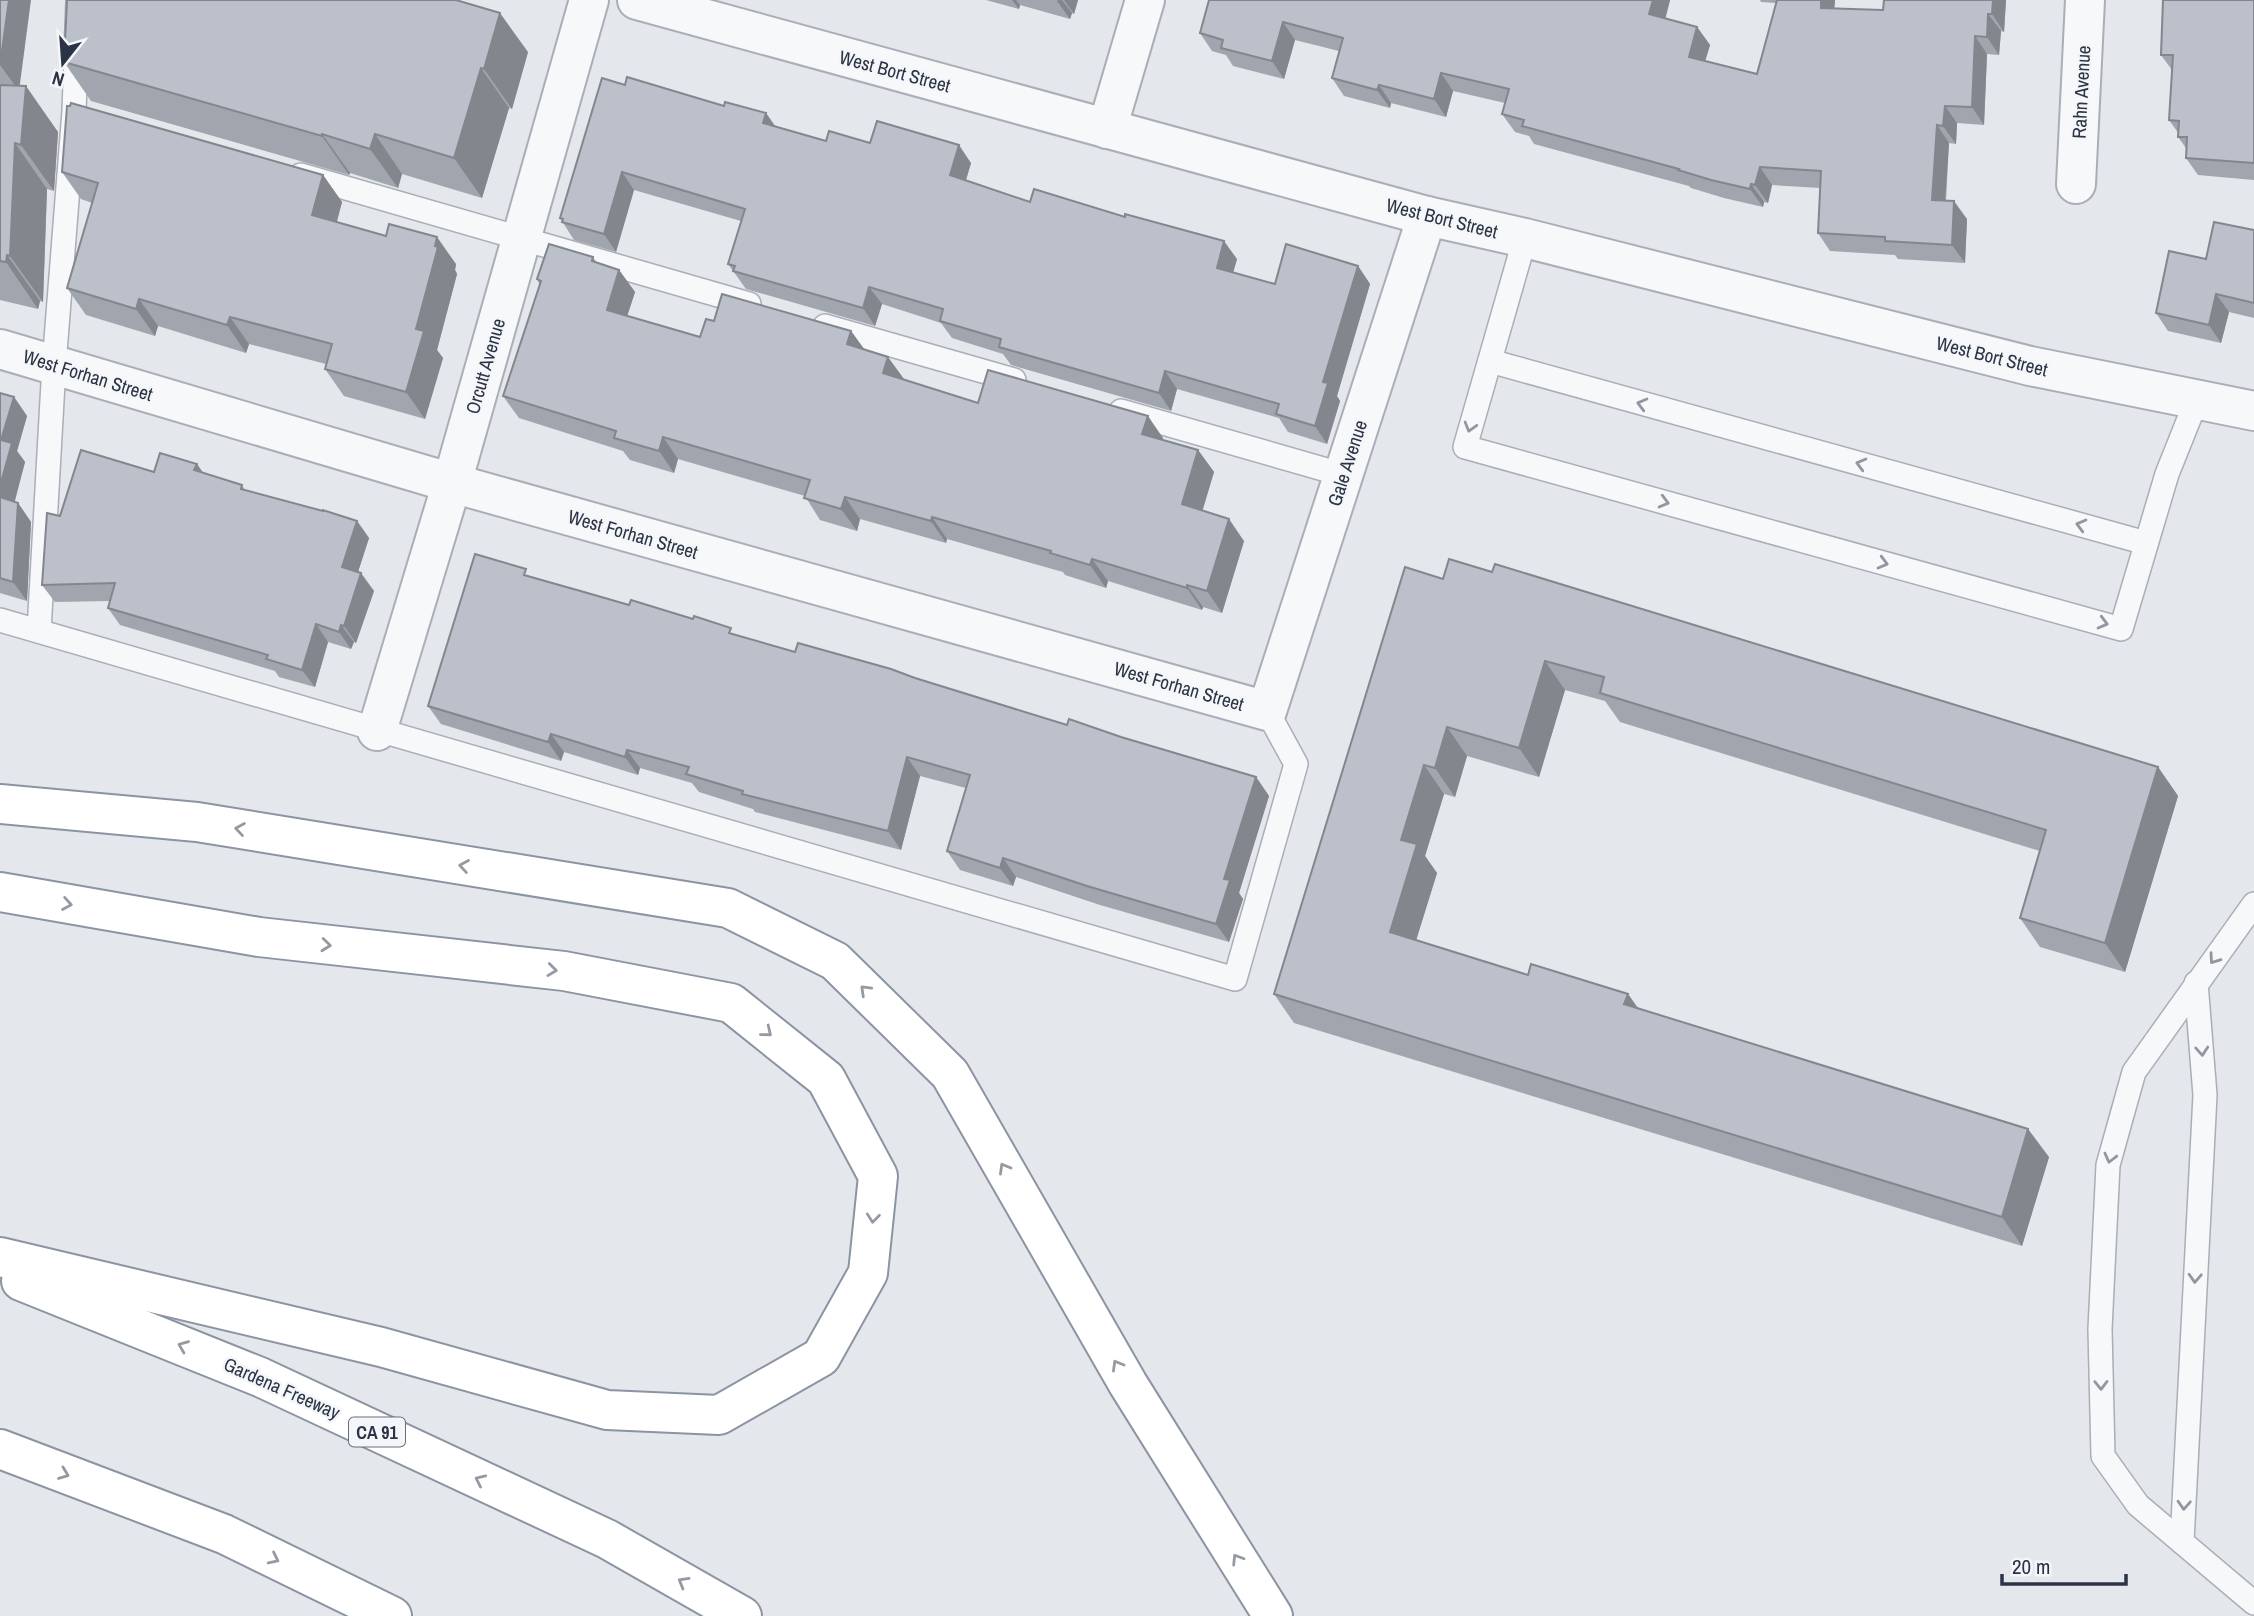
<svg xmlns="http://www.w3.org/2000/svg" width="2254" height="1616" font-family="'Archivo Narrow',sans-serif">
<rect width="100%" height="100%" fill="#e4e7ec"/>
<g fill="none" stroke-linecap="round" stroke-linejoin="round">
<defs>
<g id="lane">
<polyline points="301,175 749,304"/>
<polyline points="1525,238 1465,447 2121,629 2167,474 2197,399"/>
<polyline points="825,326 1014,380"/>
<polyline points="1490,361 2146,543"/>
<polyline points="1121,411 1344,475"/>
<polyline points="0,620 1235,979 1296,764 1267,711"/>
<polyline points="39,631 54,365 74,111 78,0"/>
<polyline points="2254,904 2134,1072 2108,1165 2100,1329 2103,1456 2138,1505 2254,1603"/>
<polyline points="2182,1542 2205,1095 2196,983"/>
</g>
<g id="street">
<polyline points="637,0 1427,216 1525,238 2030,366 2254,411"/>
<polyline points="1107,129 1145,0"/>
<polyline points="2076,184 2085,0"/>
<polyline points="0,349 452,483 1267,711 1427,216"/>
<polyline points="377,731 452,483 589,0"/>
</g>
<g id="highway">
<polyline points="0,804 197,822 728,908 835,961 950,1074 1128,1384 1273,1616"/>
<polyline points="0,892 259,937 564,971 731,1003 826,1079 878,1176 868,1273 821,1357 719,1415 607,1410 381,1347 0,1257"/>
<polyline points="21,1281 260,1377 607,1539 742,1616"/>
<polyline points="0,1449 224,1534 392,1616"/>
</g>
</defs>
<use href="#lane" stroke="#a9aeb7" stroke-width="26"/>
<use href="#street" stroke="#a9aeb7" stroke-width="42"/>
<use href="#highway" stroke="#8b94a3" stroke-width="42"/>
<use href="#lane" stroke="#f7f8fa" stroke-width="23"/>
<use href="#street" stroke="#f7f8fa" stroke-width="38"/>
<use href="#highway" stroke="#fff" stroke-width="38"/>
</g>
<g fill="#a1a5ae">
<polygon points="0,0 19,86 58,132 54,191 47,189 43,302 40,301 38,309 0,300"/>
<polygon points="986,0 1078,0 1074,14 1072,13 1070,19 1020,5 1019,9"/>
<polygon points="1209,0 1670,0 1665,19 1697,27 1710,45 1705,61 1757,74 1776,3 1761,2 1760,0 1835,0 1834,8 1883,10 2006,0 2004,32 2001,31 1999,55 1987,54 1984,125 1957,123 1956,144 1949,143 1946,201 1967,219 1965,263 1898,259 1895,255 1830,251 1818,233 1820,188 1772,185 1768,203 1764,202 1763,207 1724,198 1691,188 1689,186 1534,144 1529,136 1515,132 1502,114 1505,103 1453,91 1446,117 1391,103 1390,108 1344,96 1332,78 1339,51 1295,40 1284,79 1233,66 1226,55 1212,51 1200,33"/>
<polygon points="2254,0 2254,180 2198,175 2186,158 2186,148 2178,137 2179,134 2169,120 2172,70 2161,55"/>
<polygon points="528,52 512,109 509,108 482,198 402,174 398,188 350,173 349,175 91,101 64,62"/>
<polygon points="625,85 724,106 766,113 776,127 826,141 870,143 971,163 966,180 1030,202 1237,259 1233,273 1275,284 1358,266 1370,284 1337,396 1340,401 1327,444 1288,432 1279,418 1177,389 1171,411 1011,365 1003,354 952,338 941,323 882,304 875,326 746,289 728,264 741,221 634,190 616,252 574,240 560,218"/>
<polygon points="62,172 323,175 342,202 337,222 456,264 455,270 457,274 437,350 443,358 425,419 344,396 325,369 326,364 249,344 246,353 158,326 155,336 86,315 67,288 92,203 81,199"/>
<polygon points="2254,230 2254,318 2229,312 2221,343 2168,331 2156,313 2206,259"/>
<polygon points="593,257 597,263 619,270 635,292 627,316 700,337 714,321 851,331 864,349 904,379 978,403 1163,438 1163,440 1198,450 1214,472 1202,510 1244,541 1222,613 1203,607 1202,610 1108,581 1106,588 1065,575 1063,572 947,539 946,543 860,519 857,531 820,520 805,496 678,459 674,473 630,460 623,451 519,418 503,396 540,285 537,279"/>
<polygon points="0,393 14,397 27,416 17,451 25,462 14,502 18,503 31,522 27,601 0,593"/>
<polygon points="154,472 203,473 242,485 245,490 357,521 369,538 358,572 374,591 356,643 354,642 351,649 328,642 315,687 279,677 275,671 120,625 108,608 110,601 55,602 42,585"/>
<polygon points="531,577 795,652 915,678 1067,725 1121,737 1256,777 1269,796 1239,893 1243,899 1229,942 1100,905 1016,877 1013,886 960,870 947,851 966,788 920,776 901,850 755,812 753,809 699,792 692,783 640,768 638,775 564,752 561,761 441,724 428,706"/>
<polygon points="1443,579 2158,767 2178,796 2125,972 2040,947 2020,918 2040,851 1620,722 1605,701 1565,690 1539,777 1467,756 1455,797 1444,794 1425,856 1437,873 1416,940 1528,975 1628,994 1638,1008 2049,1157 2022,1246 1294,1023 1274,994"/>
</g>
<g fill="#83868d">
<polygon points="9,0 31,0 19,91 0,65"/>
<polygon points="1012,0 1016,0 1020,5 1019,9"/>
<polygon points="1058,0 1062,0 1072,13 1070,19 1057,1"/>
<polygon points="1064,0 1078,0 1074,14"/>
<polygon points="1653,0 1670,0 1662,32 1649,14"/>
<polygon points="1821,0 1835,0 1833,26 1821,8"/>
<polygon points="1993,0 2006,0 2004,32 1992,14"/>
<polygon points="500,13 528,52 512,109 484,69"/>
<polygon points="1988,14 2001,31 1999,55 1987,37"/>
<polygon points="1283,22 1295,40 1284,79 1272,61"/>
<polygon points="1697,27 1710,45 1701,75 1689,57"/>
<polygon points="1975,36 1987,54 1984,125 1972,107"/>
<polygon points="481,68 509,108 482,198 454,158"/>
<polygon points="1441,73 1453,91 1446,117 1434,99"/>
<polygon points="1379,85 1391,103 1390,108 1377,90"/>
<polygon points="26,86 58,132 54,191 21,145"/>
<polygon points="1945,106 1957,123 1956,144 1943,126"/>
<polygon points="766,113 778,131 763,123"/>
<polygon points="1937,125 1949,143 1944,218 1932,200"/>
<polygon points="322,134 350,173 349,175 322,136"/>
<polygon points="375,134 402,174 398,188 370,149"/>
<polygon points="15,143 47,189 43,302 10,256"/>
<polygon points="959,145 971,163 962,193 950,175"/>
<polygon points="1760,167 1772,185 1768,203 1755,185"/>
<polygon points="622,172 634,190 616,252 604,234"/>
<polygon points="323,175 342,202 331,242 312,215"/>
<polygon points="1751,184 1764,202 1763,207 1750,189"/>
<polygon points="1954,201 1967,219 1965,263 1952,245"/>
<polygon points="437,237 456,264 455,270 457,274 437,350 443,358 425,419 406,392 416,329"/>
<polygon points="1224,241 1237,259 1229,286 1217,268"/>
<polygon points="7,255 40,301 38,309 6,262"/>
<polygon points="1358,266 1370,284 1337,396 1340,401 1327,444 1315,426 1323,382"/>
<polygon points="619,270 635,292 622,332 607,310"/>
<polygon points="869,287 882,304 875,326 863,308"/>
<polygon points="2216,294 2229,312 2221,343 2209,325"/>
<polygon points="139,299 158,326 155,336 136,309"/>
<polygon points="230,317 249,344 246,353 227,325"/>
<polygon points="851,331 867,353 847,344"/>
<polygon points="888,357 904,379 883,373"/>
<polygon points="1165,371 1177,389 1171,411 1159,393"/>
<polygon points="14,397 27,416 17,451 25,462 11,516 0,501 0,486 1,440"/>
<polygon points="1148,416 1163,438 1158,456 1142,434"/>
<polygon points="663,437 678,459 674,473 659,451"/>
<polygon points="1198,450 1214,472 1198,526 1182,504"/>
<polygon points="197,464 209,481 194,470"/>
<polygon points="845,497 860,519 857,531 841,509"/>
<polygon points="18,503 31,522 27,601 13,582"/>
<polygon points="932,517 947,539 946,543 931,521"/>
<polygon points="1229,519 1244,541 1222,613 1207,591"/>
<polygon points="357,521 369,538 354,584 342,567"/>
<polygon points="1092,559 1108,581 1106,588 1090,565"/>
<polygon points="361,573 374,591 356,643 344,626"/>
<polygon points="1187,585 1203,607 1202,610 1187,588"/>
<polygon points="316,624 328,642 315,687 302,670"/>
<polygon points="341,625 354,642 351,649 339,632"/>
<polygon points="1545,661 1565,690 1539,777 1519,748"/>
<polygon points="1447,727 1467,756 1455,797 1435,768"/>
<polygon points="551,734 564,752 561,761 548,742"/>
<polygon points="627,750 640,768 638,775 625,757"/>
<polygon points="907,757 920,776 901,850 888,831"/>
<polygon points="1424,765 1444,794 1425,856 1437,873 1410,960 1390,932 1401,840"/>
<polygon points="2158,767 2178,796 2125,972 2105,943"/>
<polygon points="1256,777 1269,796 1239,893 1243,899 1229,942 1216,924 1224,879"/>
<polygon points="1003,858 1016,877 1013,886 1000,868"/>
<polygon points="1628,994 1648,1023 1624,1004"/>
<polygon points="2028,1129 2049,1157 2022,1246 2002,1217"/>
</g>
<g fill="#bbc0ca" stroke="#83868d" stroke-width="2">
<polygon points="0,0 9,0 0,65"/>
<polygon points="67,0 456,0 500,13 484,69 481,68 454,158 375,134 370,149 322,134 322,136 64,62"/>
<polygon points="1209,0 1653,0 1649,14 1697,27 1689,57 1757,74 1777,0 1821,0 1821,8 1883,10 1884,0 1993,0 1992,14 1988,14 1987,37 1975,36 1972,107 1945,106 1943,126 1937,125 1932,200 1954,201 1952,245 1885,241 1885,237 1818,233 1821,171 1760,167 1755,185 1751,184 1750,189 1711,180 1678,170 1679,169 1522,126 1524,120 1502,114 1509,89 1441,73 1434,99 1379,85 1377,90 1332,78 1343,38 1283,22 1272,61 1221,48 1223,40 1200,33"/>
<polygon points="2163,0 2254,0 2254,163 2186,158 2187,137 2178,137 2179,121 2169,120 2173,55 2161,55"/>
<polygon points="627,77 724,106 725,102 766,113 763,123 826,141 829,131 870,143 877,121 959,145 950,175 1030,202 1034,189 1125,217 1125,214 1224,241 1217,268 1275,284 1286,244 1358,266 1323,382 1328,383 1315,426 1276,414 1279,404 1165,371 1159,393 999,347 1001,339 940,321 943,309 869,287 863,308 733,271 735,266 728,264 745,209 622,172 604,234 562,222 563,219 560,218 602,78 625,85"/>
<polygon points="0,85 26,86 21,145 15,143 10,256 7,255 6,262 0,261"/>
<polygon points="71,103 323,175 312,215 386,236 389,224 437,237 435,246 438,247 416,329 424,331 406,392 325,369 332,344 230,317 227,325 139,299 136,309 67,288 98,183 62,172 67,106 70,106"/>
<polygon points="2214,222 2254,230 2254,303 2216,294 2209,325 2156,313 2169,251 2206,259"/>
<polygon points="549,244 593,257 592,261 619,270 607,310 700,337 706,319 714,321 722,294 851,331 847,344 888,357 883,373 978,403 988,370 1148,416 1142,434 1198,450 1182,504 1229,519 1207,591 1187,585 1187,588 1092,559 1090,565 1050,553 1051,551 932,517 931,521 845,497 841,509 804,498 810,480 663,437 659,451 614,438 616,431 503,396 541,281 537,279"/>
<polygon points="0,393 14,397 1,440 12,443 0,486"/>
<polygon points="81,450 154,472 160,453 197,464 194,470 242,485 241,489 323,511 323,510 357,521 342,567 361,573 344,626 341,625 339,632 316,624 302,670 266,659 268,655 108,608 115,583 42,585 47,513 60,516"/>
<polygon points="0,497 18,503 13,582 0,578"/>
<polygon points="475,554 526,569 524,575 584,592 629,605 631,600 693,619 694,616 731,628 729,633 795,652 798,643 891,669 915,678 1067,725 1069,719 1121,737 1256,777 1224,879 1230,880 1216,924 1087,886 1003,858 1000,868 947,851 970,775 907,757 888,831 742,794 743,791 686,774 689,767 627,750 625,757 551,734 548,742 428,706"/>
<polygon points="1449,559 1492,572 1495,564 2158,767 2105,943 2020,918 2046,830 1600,693 1604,677 1545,661 1519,748 1447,727 1435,768 1424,765 1401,840 1417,844 1390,932 1528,975 1531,964 1628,994 1624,1004 2028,1129 2002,1217 1274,994 1405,567 1443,579"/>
</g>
<defs><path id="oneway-chevron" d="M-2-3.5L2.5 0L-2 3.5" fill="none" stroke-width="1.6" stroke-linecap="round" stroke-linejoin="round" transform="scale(1.75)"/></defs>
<g stroke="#9196a0">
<use href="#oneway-chevron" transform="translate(1642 404) rotate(-165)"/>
<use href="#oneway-chevron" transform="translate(1470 427) rotate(106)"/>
<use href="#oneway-chevron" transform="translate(1861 464) rotate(-165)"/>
<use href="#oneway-chevron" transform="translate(1664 502) rotate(15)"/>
<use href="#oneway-chevron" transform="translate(2081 525) rotate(-165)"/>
<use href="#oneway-chevron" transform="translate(1883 563) rotate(15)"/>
<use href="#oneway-chevron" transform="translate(2103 623) rotate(15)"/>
<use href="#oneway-chevron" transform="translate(2214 959) rotate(125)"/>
<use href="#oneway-chevron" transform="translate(2202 1051) rotate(86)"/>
<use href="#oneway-chevron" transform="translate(2110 1158) rotate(104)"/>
<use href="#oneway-chevron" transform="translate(2195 1278) rotate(93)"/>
<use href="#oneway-chevron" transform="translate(2101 1385) rotate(89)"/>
<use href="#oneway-chevron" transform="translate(2184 1505) rotate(93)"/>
</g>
<g stroke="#959aa2">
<use href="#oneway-chevron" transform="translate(240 829) rotate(-171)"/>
<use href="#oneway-chevron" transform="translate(464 866) rotate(-171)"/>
<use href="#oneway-chevron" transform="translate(67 904) rotate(10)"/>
<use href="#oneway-chevron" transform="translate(326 945) rotate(6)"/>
<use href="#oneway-chevron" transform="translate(552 970) rotate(7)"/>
<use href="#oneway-chevron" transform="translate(865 990) rotate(-136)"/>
<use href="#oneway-chevron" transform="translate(767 1032) rotate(39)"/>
<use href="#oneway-chevron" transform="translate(1004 1168) rotate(-120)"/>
<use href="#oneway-chevron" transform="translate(873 1218) rotate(96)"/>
<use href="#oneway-chevron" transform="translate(183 1346) rotate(-158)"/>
<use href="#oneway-chevron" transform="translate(1117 1365) rotate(-120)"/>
<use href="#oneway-chevron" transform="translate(64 1474) rotate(21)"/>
<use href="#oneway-chevron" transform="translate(480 1480) rotate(-155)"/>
<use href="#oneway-chevron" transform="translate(274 1559) rotate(26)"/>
<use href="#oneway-chevron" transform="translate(1237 1559) rotate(-122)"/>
<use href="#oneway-chevron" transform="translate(683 1582) rotate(-150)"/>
</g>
<g text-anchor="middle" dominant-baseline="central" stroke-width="5" stroke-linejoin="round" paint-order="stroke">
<rect fill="#f4f6f9" stroke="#676e7b" stroke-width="2" x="349" y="1417.5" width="56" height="29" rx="5"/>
<g font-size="18" font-weight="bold" fill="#2b3445">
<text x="377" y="1432">CA 91</text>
</g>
<g font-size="19" fill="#2b3445" stroke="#f4f6f9">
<text transform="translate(895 71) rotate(15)">West Bort Street</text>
<text transform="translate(2081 92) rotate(-87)">Rahn Avenue</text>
<text transform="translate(1442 218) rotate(14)">West Bort Street</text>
<text transform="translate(1992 356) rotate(14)">West Bort Street</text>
<text transform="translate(485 366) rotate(-74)">Orcutt Avenue</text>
<text transform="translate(88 375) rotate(17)">West Forhan Street</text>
<text transform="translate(1347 463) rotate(-72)">Gale Avenue</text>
<text transform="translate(633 534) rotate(16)">West Forhan Street</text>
<text transform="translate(1179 686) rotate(16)">West Forhan Street</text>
<text transform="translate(282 1388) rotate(24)">Gardena Freeway</text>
</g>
</g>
<g transform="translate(63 63) rotate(197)" stroke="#f4f6f9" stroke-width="5" paint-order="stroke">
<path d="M0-5L12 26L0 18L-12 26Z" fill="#2b3445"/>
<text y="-10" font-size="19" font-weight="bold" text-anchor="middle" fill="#2b3445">N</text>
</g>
<path d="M2002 1574v10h124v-10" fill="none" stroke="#2b3445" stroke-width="3.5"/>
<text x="2012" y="1574" font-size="21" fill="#2b3445" stroke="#f4f6f9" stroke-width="5" paint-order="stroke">20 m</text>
</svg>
